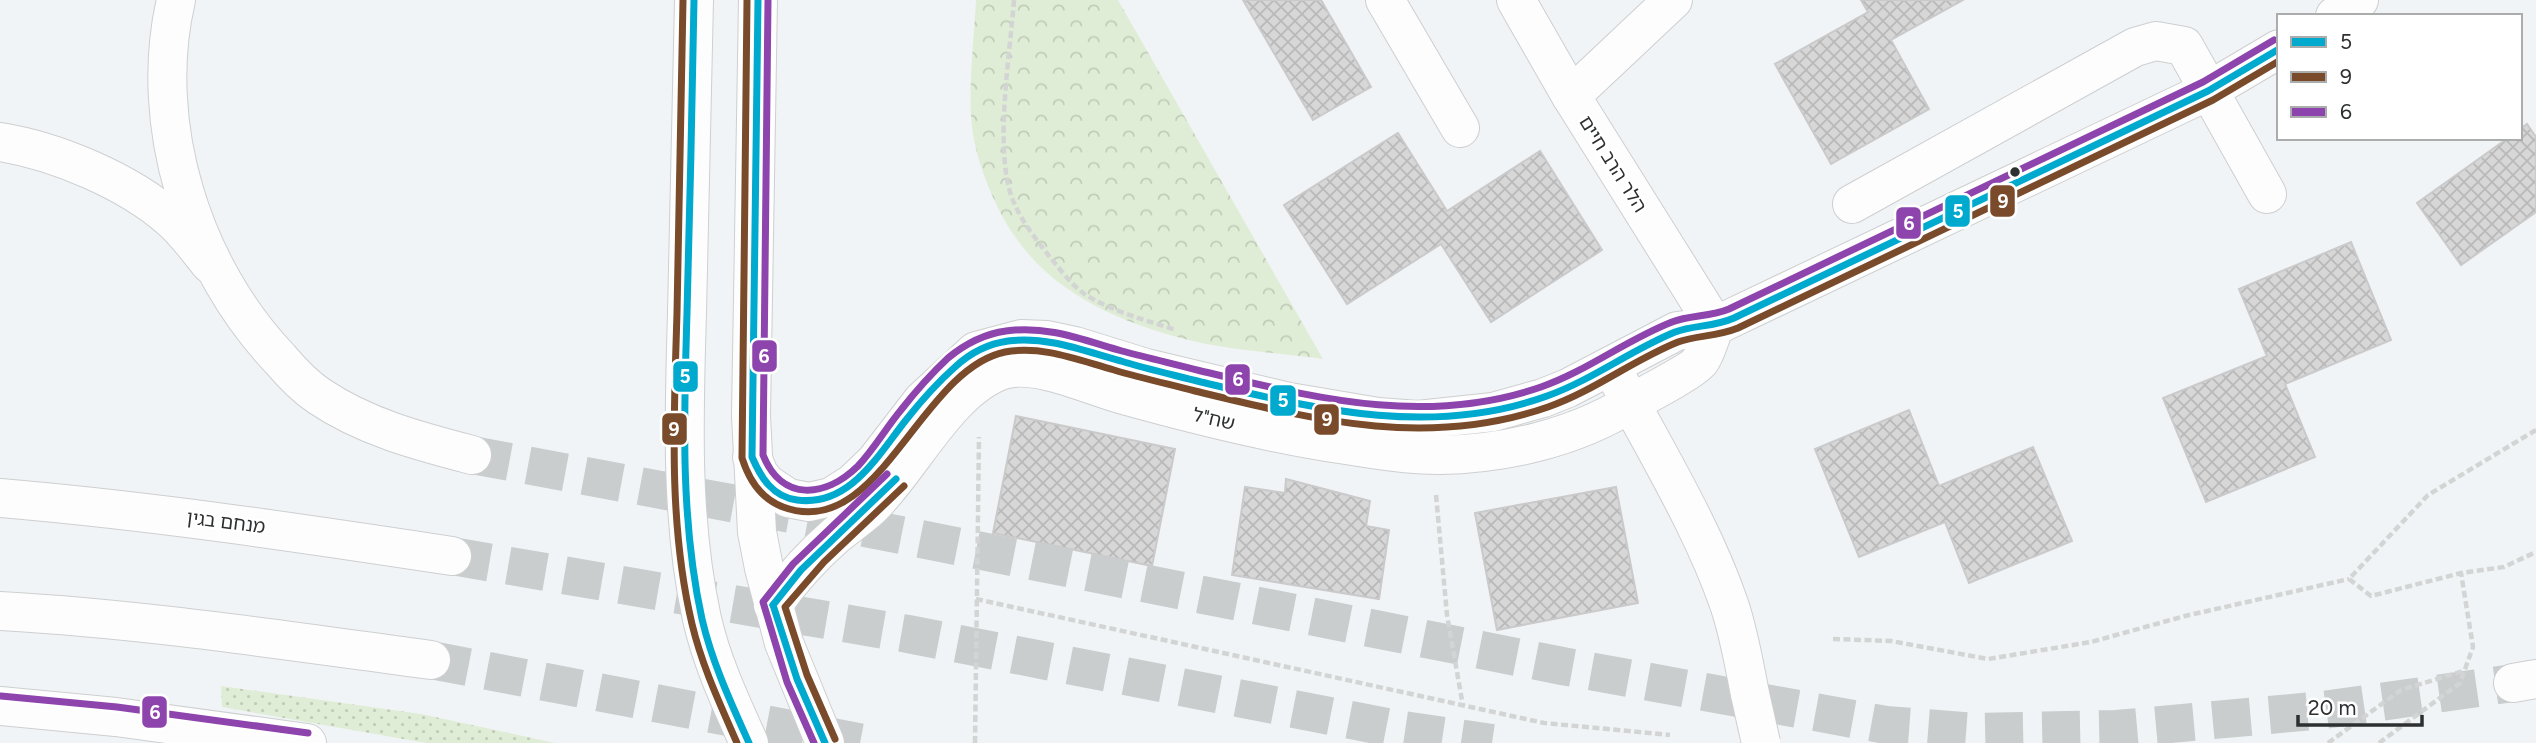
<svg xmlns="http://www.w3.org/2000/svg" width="2536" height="743" font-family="Figtree,'Noto Sans Hebrew',sans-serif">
<defs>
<pattern id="grass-dots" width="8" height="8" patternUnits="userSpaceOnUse" patternTransform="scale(1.75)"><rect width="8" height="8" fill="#e0edd6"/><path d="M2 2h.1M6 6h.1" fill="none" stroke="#c0ccb8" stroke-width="1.8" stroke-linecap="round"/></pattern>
<pattern id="park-crowns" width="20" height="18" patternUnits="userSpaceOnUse" patternTransform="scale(1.75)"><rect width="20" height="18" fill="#e0edd6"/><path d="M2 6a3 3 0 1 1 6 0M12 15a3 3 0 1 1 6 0" fill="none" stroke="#c0ccb8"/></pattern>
<pattern id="building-cross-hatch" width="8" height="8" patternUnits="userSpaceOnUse" patternTransform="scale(1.75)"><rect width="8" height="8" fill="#d7d7d8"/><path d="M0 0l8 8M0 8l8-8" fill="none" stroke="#b9b9ba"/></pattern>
</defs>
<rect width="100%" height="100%" fill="#f1f4f6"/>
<polygon fill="url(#grass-dots)" points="221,686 421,714 555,743 426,743 222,707"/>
<path fill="url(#park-crowns)" d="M976,0H1118L1323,359C1282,353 1237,351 1197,342C1113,322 1037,288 998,208C984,179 973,148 971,117C969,80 974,37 976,0Z"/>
<g fill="url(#building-cross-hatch)" stroke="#cacacb" stroke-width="2">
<polygon points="1243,0 1321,0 1371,87 1313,120"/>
<polygon points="1861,0 1963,0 1891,40 1929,109 1831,164 1775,64 1868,12"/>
<polygon points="2527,124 2536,137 2536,212 2461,265 2417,203 2508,138 2520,138 2520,129"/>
<polygon points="1398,133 1447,211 1540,151 1602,250 1491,322 1441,244 1347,304 1284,205"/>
<polygon points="2351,242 2391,340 2285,384 2315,457 2206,502 2163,398 2267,356 2239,289"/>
<polygon points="1909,410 1939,486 2033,447 2072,541 1969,583 1945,522 1859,557 1815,449"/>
<polygon points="1016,416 1175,449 1152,566 993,533"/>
<polygon points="1286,479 1370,501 1366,526 1389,530 1379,599 1232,575 1245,487 1285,493"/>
<polygon points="1616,487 1638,603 1497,630 1475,513"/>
</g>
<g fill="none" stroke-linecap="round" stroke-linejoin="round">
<g stroke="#cacdce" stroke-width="38" stroke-dasharray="38 19" stroke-linecap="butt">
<polyline points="472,455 855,526 1562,666 1886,725 1977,732 2116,729 2324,710 2513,683"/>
<polyline points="452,556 908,634 1397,729 1492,743"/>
<polyline points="431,660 863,743"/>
</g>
<defs>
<g id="minor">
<polyline points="1385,0 1460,128"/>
<polyline points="1516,0 1571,96 1715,326"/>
<polyline points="2335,16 2359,0"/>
<polyline points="1571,96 1673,0"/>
<path d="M0,142C56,151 128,181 171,219C186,232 198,249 210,264"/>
<polyline points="1852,204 2135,47 2156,41 2184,46 2267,194"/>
<path d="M1619,381C1657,454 1702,526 1729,604C1739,633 1744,664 1750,694"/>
<polyline points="752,457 759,474 766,483 788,498 809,502 831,497 853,483 875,462 922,401 976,351 1021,339 1047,340 1075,346 1146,368 1289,402 1378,417 1418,420 1493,412 1543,398 1568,388 1677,331 1715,326 2208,91 2279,49"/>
<path d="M773,605C791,579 812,556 836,535C847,526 859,518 870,508C911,469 948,388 1003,370C1036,360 1088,385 1120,394C1195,415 1270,434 1346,445C1377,450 1409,455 1440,455C1504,454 1574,438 1629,404C1642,397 1694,370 1700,361C1707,352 1710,336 1715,326"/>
</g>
<g id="highway">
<path d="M176,0C147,124 193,268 280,359C291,372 304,386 319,396C365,427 418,441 472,455"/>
<path d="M694,0C692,104 689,209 687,313C684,415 680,519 702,619C712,663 731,703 749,743"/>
<polyline points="758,0 751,416 757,532 764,568 784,643 825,743"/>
<path d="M0,498C152,511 301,533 452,556"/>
<path d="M0,611C144,619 288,641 431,660"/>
<polyline points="2513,683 2536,679"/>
<polyline points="0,706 116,717 307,743"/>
</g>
</defs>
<use href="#minor" stroke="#cdcfd0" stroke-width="40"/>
<use href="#highway" stroke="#cdcfd0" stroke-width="40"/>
<g stroke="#d3d4d4" stroke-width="4.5" stroke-dasharray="7 3.5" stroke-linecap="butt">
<path d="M1014,0C1010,55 994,148 1012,198C1020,219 1035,238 1049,256C1060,269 1072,286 1086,295C1114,312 1145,320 1176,330"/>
<polyline points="2536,430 2428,495 2349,579 2371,596 2461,573 2504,567 2536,552"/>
<polyline points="1436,495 1447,615 1463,706"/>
<polyline points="976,599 1544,723 1670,735"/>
<polyline points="1833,639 1891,641 1988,659 2091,642 2185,616 2349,579"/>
<polyline points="975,743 979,437"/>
<polyline points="2328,743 2401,690 2463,671"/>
<polyline points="2379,743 2460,683 2473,647 2461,573"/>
</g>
<use href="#minor" stroke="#fdfdfe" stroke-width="38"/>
<use href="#highway" stroke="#fdfdfe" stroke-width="38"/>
<defs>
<polyline id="minor-bridge" points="1750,694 1761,743"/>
</defs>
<use href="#minor-bridge" stroke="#cdcfd0" stroke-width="40" stroke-linecap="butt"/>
<use href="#minor-bridge" stroke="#fdfdfe" stroke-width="38"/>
<defs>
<g id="bus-1">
<path d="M694,0C692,104 690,209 687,313C684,415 680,519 702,619C712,662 731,703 749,743"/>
<path d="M758,0L752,457C761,478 773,497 797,500C850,507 878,455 906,420C921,401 937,383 955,367C970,353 987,344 1008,341C1048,336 1084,351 1121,361C1147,369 1174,375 1201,382C1316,409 1432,438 1547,396C1592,380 1631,350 1675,332C1694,325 1714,327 1734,318L2208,91L2279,49"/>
<polyline points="773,605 801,570 896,479"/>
<polyline points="773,605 797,679 825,743"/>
</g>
<g id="bus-2">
<path d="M683,0C681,104 679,208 677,313C674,416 668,523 692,624C702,666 720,704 737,743"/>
<path d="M747,0L742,458C749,480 761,499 783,507C879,543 919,370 1005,352C1042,345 1078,360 1114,370C1141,378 1168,384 1195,391C1315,420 1428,449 1548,407C1594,391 1633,360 1678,342C1697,335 1716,337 1738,328L2213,100L2279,61"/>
<polyline points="835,739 807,675 785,607 824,562 904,486"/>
</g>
<g id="bus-3">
<path d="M768,0L763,455C782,502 825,498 858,466C874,449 886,428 901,410C915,392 931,374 948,358C965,344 984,334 1006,331C1047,325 1083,340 1122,351C1148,358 1174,364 1201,371C1316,398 1425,427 1541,387C1587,371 1626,340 1672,322C1690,315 1710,317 1729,309L2203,82L2274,40"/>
<polyline points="1,696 117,707 308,733"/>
<polyline points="814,743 787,682 763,602 793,564 887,474"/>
</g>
</defs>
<use href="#bus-1" stroke="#fff" stroke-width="12"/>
<use href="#bus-2" stroke="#fff" stroke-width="12"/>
<use href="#bus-3" stroke="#fff" stroke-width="12"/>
<use href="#bus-1" stroke="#00a9ce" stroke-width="7"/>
<use href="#bus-2" stroke="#7a4b2a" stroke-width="7"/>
<use href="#bus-3" stroke="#8e44ad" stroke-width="7"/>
</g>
<circle fill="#2d2f30" stroke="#fff" stroke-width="2.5" cx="2015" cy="172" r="6"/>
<g text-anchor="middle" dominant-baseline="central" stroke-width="5" stroke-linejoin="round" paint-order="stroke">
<g font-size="19" fill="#2d2f30" stroke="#fff">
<text transform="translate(1613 164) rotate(58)">הלר הרב חיים</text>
<text transform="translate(1214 419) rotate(13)">שח"ל</text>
<text transform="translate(226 522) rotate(7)">מנחם בגין</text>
</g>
</g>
<g stroke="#fff" stroke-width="2.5">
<rect x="1989" y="184" width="27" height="34" rx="7" fill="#7a4b2a"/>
<rect x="1944" y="194" width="27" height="34" rx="7" fill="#00a9ce"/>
<rect x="1895" y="206" width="27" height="34" rx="7" fill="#8e44ad"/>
<rect x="751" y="339" width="27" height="34" rx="7" fill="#8e44ad"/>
<rect x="672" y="360" width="27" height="33" rx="7" fill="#00a9ce"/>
<rect x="1224" y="363" width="27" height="33" rx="7" fill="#8e44ad"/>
<rect x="1269" y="384" width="28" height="33" rx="7" fill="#00a9ce"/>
<rect x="1313" y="403" width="27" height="33" rx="7" fill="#7a4b2a"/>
<rect x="661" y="412" width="27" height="34" rx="7" fill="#7a4b2a"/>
<rect x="141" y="695" width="27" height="34" rx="7" fill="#8e44ad"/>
</g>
<g font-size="19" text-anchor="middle" font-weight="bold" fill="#fff">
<text x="2003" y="208">9</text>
<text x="1958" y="218">5</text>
<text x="1909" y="230">6</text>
<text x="764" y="363">6</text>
<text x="685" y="383">5</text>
<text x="1238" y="386">6</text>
<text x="1283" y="407">5</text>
<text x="1327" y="426">9</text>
<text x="674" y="436">9</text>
<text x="155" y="719">6</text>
</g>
<rect x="2277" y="14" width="245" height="126" fill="#ffffff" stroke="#abacac" stroke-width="2"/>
<rect x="2291" y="37" width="35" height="10" fill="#00a9ce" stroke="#abacac" stroke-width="2"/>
<text x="2340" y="49" font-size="21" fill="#2d2f30">5</text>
<rect x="2291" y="72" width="35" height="10" fill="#7a4b2a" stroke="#abacac" stroke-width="2"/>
<text x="2340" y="84" font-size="21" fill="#2d2f30">9</text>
<rect x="2291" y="107" width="35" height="10" fill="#8e44ad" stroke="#abacac" stroke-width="2"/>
<text x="2340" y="119" font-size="21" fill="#2d2f30">6</text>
<path d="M2298 715v10h124v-10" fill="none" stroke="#2d2f30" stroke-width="3.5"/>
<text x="2308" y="715" font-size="21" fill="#2d2f30" stroke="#ffffff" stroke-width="5" paint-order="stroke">20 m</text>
</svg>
